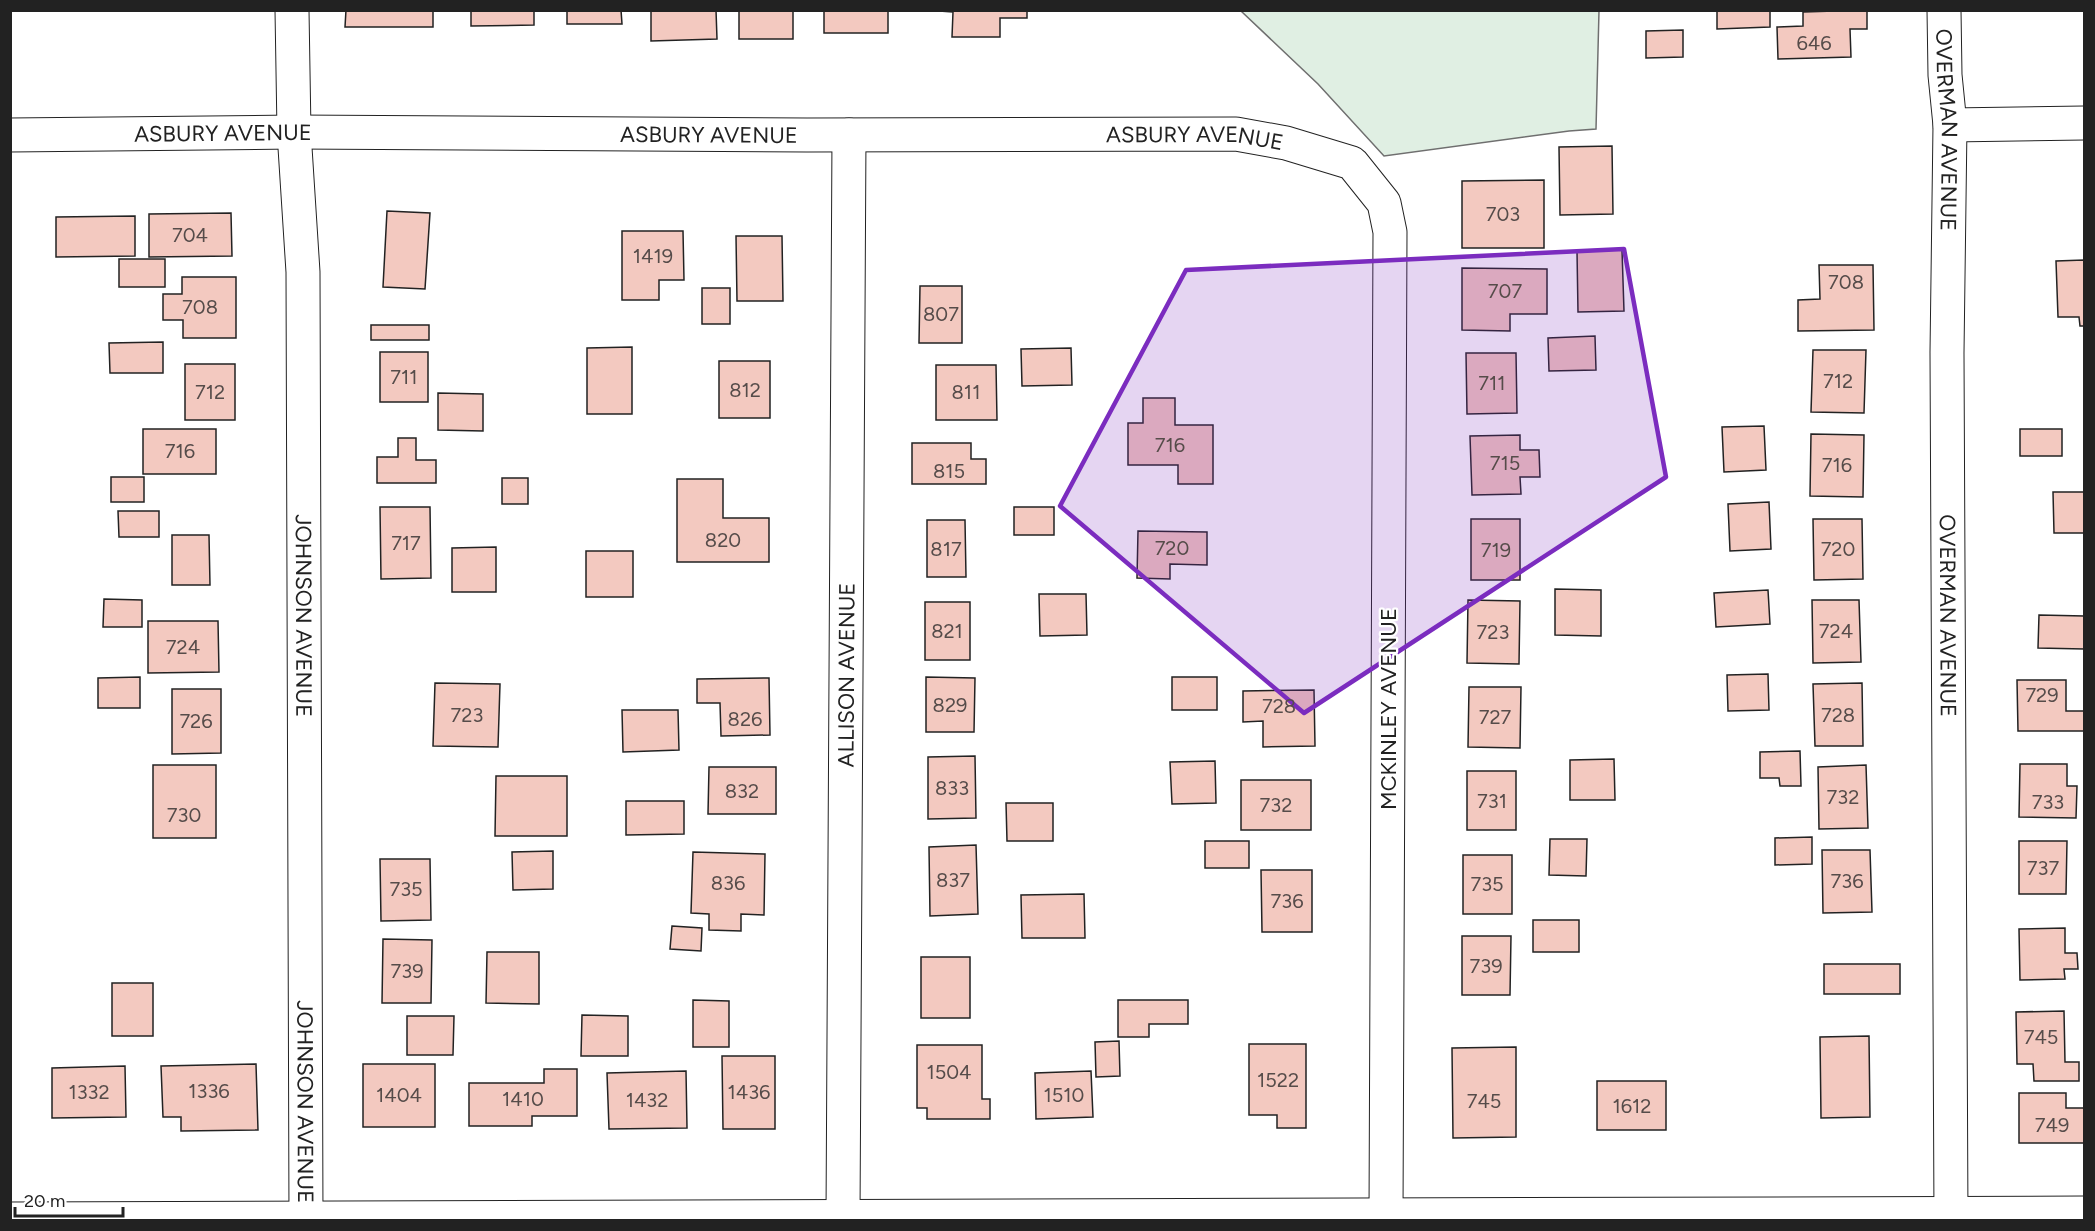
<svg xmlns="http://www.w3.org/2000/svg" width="2095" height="1231" font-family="Figtree,sans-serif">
<rect width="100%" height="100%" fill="#fff"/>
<polygon fill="#e0efe3" stroke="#6f6f6f" stroke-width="1.5" points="1241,11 1599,11 1596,129 1569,131 1384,156 1318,84"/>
<g fill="#f3c9c0" stroke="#222" stroke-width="1.5">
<polygon points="346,10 433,10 433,27 345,27"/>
<polygon points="471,10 534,10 534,25 471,26"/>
<polygon points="567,10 621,10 622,24 567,24"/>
<polygon points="651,10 716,10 717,39 651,41"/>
<rect x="739" y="10" width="54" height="29"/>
<rect x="824" y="10" width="64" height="23"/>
<polygon points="925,10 1027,10 1027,18 1000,18 1000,37 952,37 953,12"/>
<polygon points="1717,10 1770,10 1770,27 1717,29"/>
<polygon points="1867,10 1867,29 1850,29 1851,57 1778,59 1777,27 1803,26 1803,12"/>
<polygon points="1683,30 1683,57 1646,58 1646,31"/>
<polygon points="1612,146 1613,214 1560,215 1559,147"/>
<polygon points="1544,180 1544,248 1462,248 1462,181"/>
<polygon points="387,211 430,213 425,289 383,287"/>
<polygon points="231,213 232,256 149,257 149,214"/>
<polygon points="135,216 135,256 56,257 56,217"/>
<polygon points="622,231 683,231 684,280 659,280 659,300 622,300"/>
<polygon points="736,236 782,236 783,301 737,301"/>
<polygon points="1622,250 1624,311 1578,312 1577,251"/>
<rect x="119" y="259" width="46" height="28"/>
<polygon points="2084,260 2084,326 2080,326 2079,317 2058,317 2056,261"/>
<polygon points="1819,265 1873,265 1874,330 1798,331 1798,300 1820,299"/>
<polygon points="1462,268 1547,269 1547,314 1510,314 1510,331 1462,330"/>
<polygon points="182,277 236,277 236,338 183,338 183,320 163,320 163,294 182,294"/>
<polygon points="920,286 962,286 962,343 919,343"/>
<rect x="702" y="288" width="28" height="36"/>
<rect x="371" y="325" width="58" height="15"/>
<polygon points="1595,336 1596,370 1549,371 1548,338"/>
<polygon points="163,342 163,373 110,373 109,343"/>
<polygon points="632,347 632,414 587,414 587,348"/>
<polygon points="1071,348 1072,385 1022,386 1021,349"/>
<polygon points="1813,350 1866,350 1864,413 1811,412"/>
<rect x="380" y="352" width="48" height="50"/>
<polygon points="1466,353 1516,353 1517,413 1467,414"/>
<rect x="719" y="361" width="51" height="57"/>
<rect x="185" y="364" width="50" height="56"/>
<polygon points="936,365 996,365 997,420 936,420"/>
<polygon points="438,393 483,394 483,431 438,430"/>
<polygon points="1143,398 1175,398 1175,425 1213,425 1213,484 1178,484 1178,465 1128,465 1128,423 1143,423"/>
<polygon points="1764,426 1766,470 1724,472 1722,427"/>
<rect x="143" y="429" width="73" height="45"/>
<rect x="2020" y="429" width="42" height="27"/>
<polygon points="1811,434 1864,435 1863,497 1810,496"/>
<polygon points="1520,435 1520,450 1539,450 1540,477 1520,477 1521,494 1472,495 1470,436"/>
<polygon points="398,438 416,438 416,460 436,460 436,483 377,483 377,457 398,457"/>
<polygon points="912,443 971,443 971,459 986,459 986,484 912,484"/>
<rect x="111" y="477" width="33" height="25"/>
<rect x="502" y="478" width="26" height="26"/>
<polygon points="677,479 723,479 723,518 769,518 769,562 677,562"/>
<polygon points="2053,492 2084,492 2084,533 2054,533"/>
<polygon points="1769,502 1771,549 1730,551 1728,504"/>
<polygon points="380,507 430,507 431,578 381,579"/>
<rect x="1014" y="507" width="40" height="28"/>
<polygon points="118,511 159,511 159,537 119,537"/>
<rect x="1471" y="519" width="49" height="61"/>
<polygon points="1813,519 1862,519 1863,579 1814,580"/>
<polygon points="927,520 965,520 966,577 927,577"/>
<polygon points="1138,531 1207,532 1207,565 1170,564 1170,579 1137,578"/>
<polygon points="172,535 209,535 210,585 172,585"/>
<polygon points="496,547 496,592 452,592 452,548"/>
<rect x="586" y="551" width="47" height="46"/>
<polygon points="1555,589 1601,590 1601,636 1555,635"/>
<polygon points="1768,590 1770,624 1716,627 1714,593"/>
<polygon points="1039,594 1086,594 1087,635 1040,636"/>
<polygon points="104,599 142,600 142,627 103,627"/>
<polygon points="1468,600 1520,601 1519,664 1467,663"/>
<polygon points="1812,600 1859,600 1861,662 1813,663"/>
<rect x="925" y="602" width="45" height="58"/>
<polygon points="2039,615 2084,616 2084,649 2038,648"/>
<polygon points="148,621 218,621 219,672 148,673"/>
<polygon points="1768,674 1769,710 1728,711 1727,675"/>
<polygon points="140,677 140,708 98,708 98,678"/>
<polygon points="926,677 975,678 974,732 926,732"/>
<rect x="1172" y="677" width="45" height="33"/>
<polygon points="769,678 770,735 721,736 720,703 697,703 697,679"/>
<polygon points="2017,680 2066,680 2066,711 2084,711 2084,731 2018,731"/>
<polygon points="435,683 500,684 498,747 433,746"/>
<polygon points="1862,683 1863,746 1815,746 1813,684"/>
<polygon points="1469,687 1521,687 1520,748 1468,747"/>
<polygon points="172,689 221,689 221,753 172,754"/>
<polygon points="1314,690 1315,746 1263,747 1263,721 1243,722 1243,691"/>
<polygon points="622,710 678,710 679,750 623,752"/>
<polygon points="1800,751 1801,786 1780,786 1779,778 1760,778 1760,752"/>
<polygon points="975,756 976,818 928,819 928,757"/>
<polygon points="1614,759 1615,800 1570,800 1570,760"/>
<polygon points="1215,761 1216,803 1172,804 1170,762"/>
<polygon points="2020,764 2067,764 2067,786 2077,786 2076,818 2019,817"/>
<rect x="153" y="765" width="63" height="73"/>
<polygon points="1866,765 1868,828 1819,829 1818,767"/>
<polygon points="709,767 776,767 776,814 708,814"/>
<rect x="1467" y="771" width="49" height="59"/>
<polygon points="496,776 567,776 567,836 495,836"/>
<rect x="1241" y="780" width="70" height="50"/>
<polygon points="626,801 684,801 684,834 626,835"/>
<polygon points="1006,803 1053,803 1053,841 1007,841"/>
<polygon points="1812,837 1812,864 1775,865 1775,838"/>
<polygon points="1550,839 1587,839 1586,876 1549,875"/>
<rect x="1205" y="841" width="44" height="27"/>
<polygon points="2019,841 2067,841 2066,894 2019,894"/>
<polygon points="976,845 978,914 930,916 929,847"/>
<polygon points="1822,850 1870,850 1872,912 1823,913"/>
<polygon points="553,851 553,889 513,890 512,852"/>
<polygon points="693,852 765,854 764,915 741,914 741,931 709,930 709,914 691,913"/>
<rect x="1463" y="855" width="49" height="59"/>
<polygon points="380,859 430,859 431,920 381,921"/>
<polygon points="1261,870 1312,870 1312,932 1262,932"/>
<polygon points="1084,894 1085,938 1022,938 1021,895"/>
<rect x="1533" y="920" width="46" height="32"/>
<polygon points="672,926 702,928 701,951 670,949"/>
<polygon points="2065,928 2065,953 2077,953 2078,969 2064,969 2065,979 2020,980 2019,929"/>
<polygon points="1462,936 1511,936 1510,995 1462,995"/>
<polygon points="383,939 432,940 431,1003 382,1003"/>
<polygon points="487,952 539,952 539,1004 486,1003"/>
<rect x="921" y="957" width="49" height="61"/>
<rect x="1824" y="964" width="76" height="30"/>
<rect x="112" y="983" width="41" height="53"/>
<polygon points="693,1000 729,1001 729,1047 693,1047"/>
<polygon points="1118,1000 1188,1000 1188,1024 1149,1024 1149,1037 1118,1037"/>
<polygon points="2064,1011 2065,1062 2079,1062 2079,1081 2034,1081 2033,1064 2017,1064 2016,1012"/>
<polygon points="582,1015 628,1016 628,1056 581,1056"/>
<polygon points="407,1016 454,1016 453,1055 407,1055"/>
<polygon points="1869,1036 1870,1117 1821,1118 1820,1037"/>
<polygon points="1119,1041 1120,1076 1096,1077 1095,1042"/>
<polygon points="1249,1044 1306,1044 1306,1128 1277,1128 1277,1115 1249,1115"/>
<polygon points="917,1045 982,1045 982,1099 990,1099 990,1119 927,1119 927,1108 917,1108"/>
<polygon points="1516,1047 1516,1137 1453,1138 1452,1048"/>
<polygon points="722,1056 775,1056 775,1129 723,1129"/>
<polygon points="256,1064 258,1130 181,1131 181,1117 163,1117 161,1066"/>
<rect x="363" y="1064" width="72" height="63"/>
<polygon points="125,1066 126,1117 52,1118 52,1068"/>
<polygon points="544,1069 577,1069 577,1116 532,1116 532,1126 469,1126 469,1083 544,1083"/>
<polygon points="686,1071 687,1128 609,1129 607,1073"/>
<polygon points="1091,1071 1093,1117 1036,1119 1035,1073"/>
<rect x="1597" y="1081" width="69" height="49"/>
<polygon points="2019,1093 2066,1093 2066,1108 2084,1108 2084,1143 2019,1143"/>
</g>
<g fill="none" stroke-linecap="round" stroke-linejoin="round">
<defs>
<g id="street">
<path id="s1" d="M292,10L294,132L303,272L306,1220"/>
<path id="s2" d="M1944,10L1945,75L1950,125L1947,353L1951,1220"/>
<polyline points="1950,125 2084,123"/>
<path id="s3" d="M10,135L294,132L807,135L1236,134L1286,143L1352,163L1384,203L1390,232L1386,1215"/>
<path id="s4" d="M843,1217L849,135"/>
<polyline points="10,1219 2084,1213"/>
</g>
</defs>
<use href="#street" stroke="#222" stroke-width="35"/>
<use href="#street" stroke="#fff" stroke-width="33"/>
</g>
<path fill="#7b2cbf" fill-opacity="0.2" stroke="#7b2cbf" stroke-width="4.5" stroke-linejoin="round" d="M1624,249L1666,477L1304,713L1060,506L1186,270Z"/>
<g text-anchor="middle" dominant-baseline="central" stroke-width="4.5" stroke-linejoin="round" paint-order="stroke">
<g font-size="20" fill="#564c4a">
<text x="1814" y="43">646</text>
<text x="1503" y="214">703</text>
<text x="190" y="235">704</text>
<text x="653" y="256">1419</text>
<text x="1846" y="282">708</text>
<text x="1505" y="291">707</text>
<text x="200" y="307">708</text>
<text x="941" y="314">807</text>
<text x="404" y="377">711</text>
<text x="1838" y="381">712</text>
<text x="1492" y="383">711</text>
<text x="745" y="390">812</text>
<text x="210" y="392">712</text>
<text x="966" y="392">811</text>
<text x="1170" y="445">716</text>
<text x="180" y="451">716</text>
<text x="1505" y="463">715</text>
<text x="1837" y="465">716</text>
<text x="949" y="471">815</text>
<text x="723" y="540">820</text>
<text x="406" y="543">717</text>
<text x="1172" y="548">720</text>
<text x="946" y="549">817</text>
<text x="1838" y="549">720</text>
<text x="1496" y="550">719</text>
<text x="947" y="631">821</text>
<text x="1836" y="631">724</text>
<text x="1493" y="632">723</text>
<text x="183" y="647">724</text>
<text x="2042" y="695">729</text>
<text x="950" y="705">829</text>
<text x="1279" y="706">728</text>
<text x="467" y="715">723</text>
<text x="1838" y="715">728</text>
<text x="1495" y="717">727</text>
<text x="745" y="719">826</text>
<text x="196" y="721">726</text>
<text x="952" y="788">833</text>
<text x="742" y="791">832</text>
<text x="1843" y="797">732</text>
<text x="1492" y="801">731</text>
<text x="2048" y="802">733</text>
<text x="1276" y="805">732</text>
<text x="184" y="815">730</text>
<text x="2043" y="868">737</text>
<text x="953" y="880">837</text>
<text x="1847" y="881">736</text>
<text x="728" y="883">836</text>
<text x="1487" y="884">735</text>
<text x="406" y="889">735</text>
<text x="1287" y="901">736</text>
<text x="1486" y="966">739</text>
<text x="407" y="971">739</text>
<text x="2041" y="1037">745</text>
<text x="949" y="1072">1504</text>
<text x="1278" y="1080">1522</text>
<text x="209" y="1091">1336</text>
<text x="89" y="1092">1332</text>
<text x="749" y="1092">1436</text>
<text x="399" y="1095">1404</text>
<text x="1064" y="1095">1510</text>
<text x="523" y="1099">1410</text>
<text x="647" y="1100">1432</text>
<text x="1484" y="1101">745</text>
<text x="1632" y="1106">1612</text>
<text x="2052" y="1125">749</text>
</g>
<g font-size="22" fill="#222" stroke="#fff">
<text stroke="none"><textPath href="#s2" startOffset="120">OVERMAN AVENUE</textPath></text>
<text stroke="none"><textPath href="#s3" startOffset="213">ASBURY AVENUE</textPath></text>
<text stroke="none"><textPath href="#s3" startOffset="699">ASBURY AVENUE</textPath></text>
<text stroke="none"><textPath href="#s3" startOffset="1185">ASBURY AVENUE</textPath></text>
<text stroke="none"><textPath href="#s1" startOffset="606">JOHNSON AVENUE</textPath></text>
<text stroke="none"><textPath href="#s2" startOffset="606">OVERMAN AVENUE</textPath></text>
<text stroke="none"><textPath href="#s4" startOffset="542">ALLISON AVENUE</textPath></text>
<text transform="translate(1388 709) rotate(-90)">MCKINLEY AVENUE</text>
<text stroke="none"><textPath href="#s1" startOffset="1092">JOHNSON AVENUE</textPath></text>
</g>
</g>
<rect width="2095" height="1231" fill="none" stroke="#222222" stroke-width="24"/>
<path d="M15 1207v9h108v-9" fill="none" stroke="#222222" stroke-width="3"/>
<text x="24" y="1207" font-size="18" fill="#222222" stroke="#ffffff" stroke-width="4.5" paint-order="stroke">20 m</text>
</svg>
